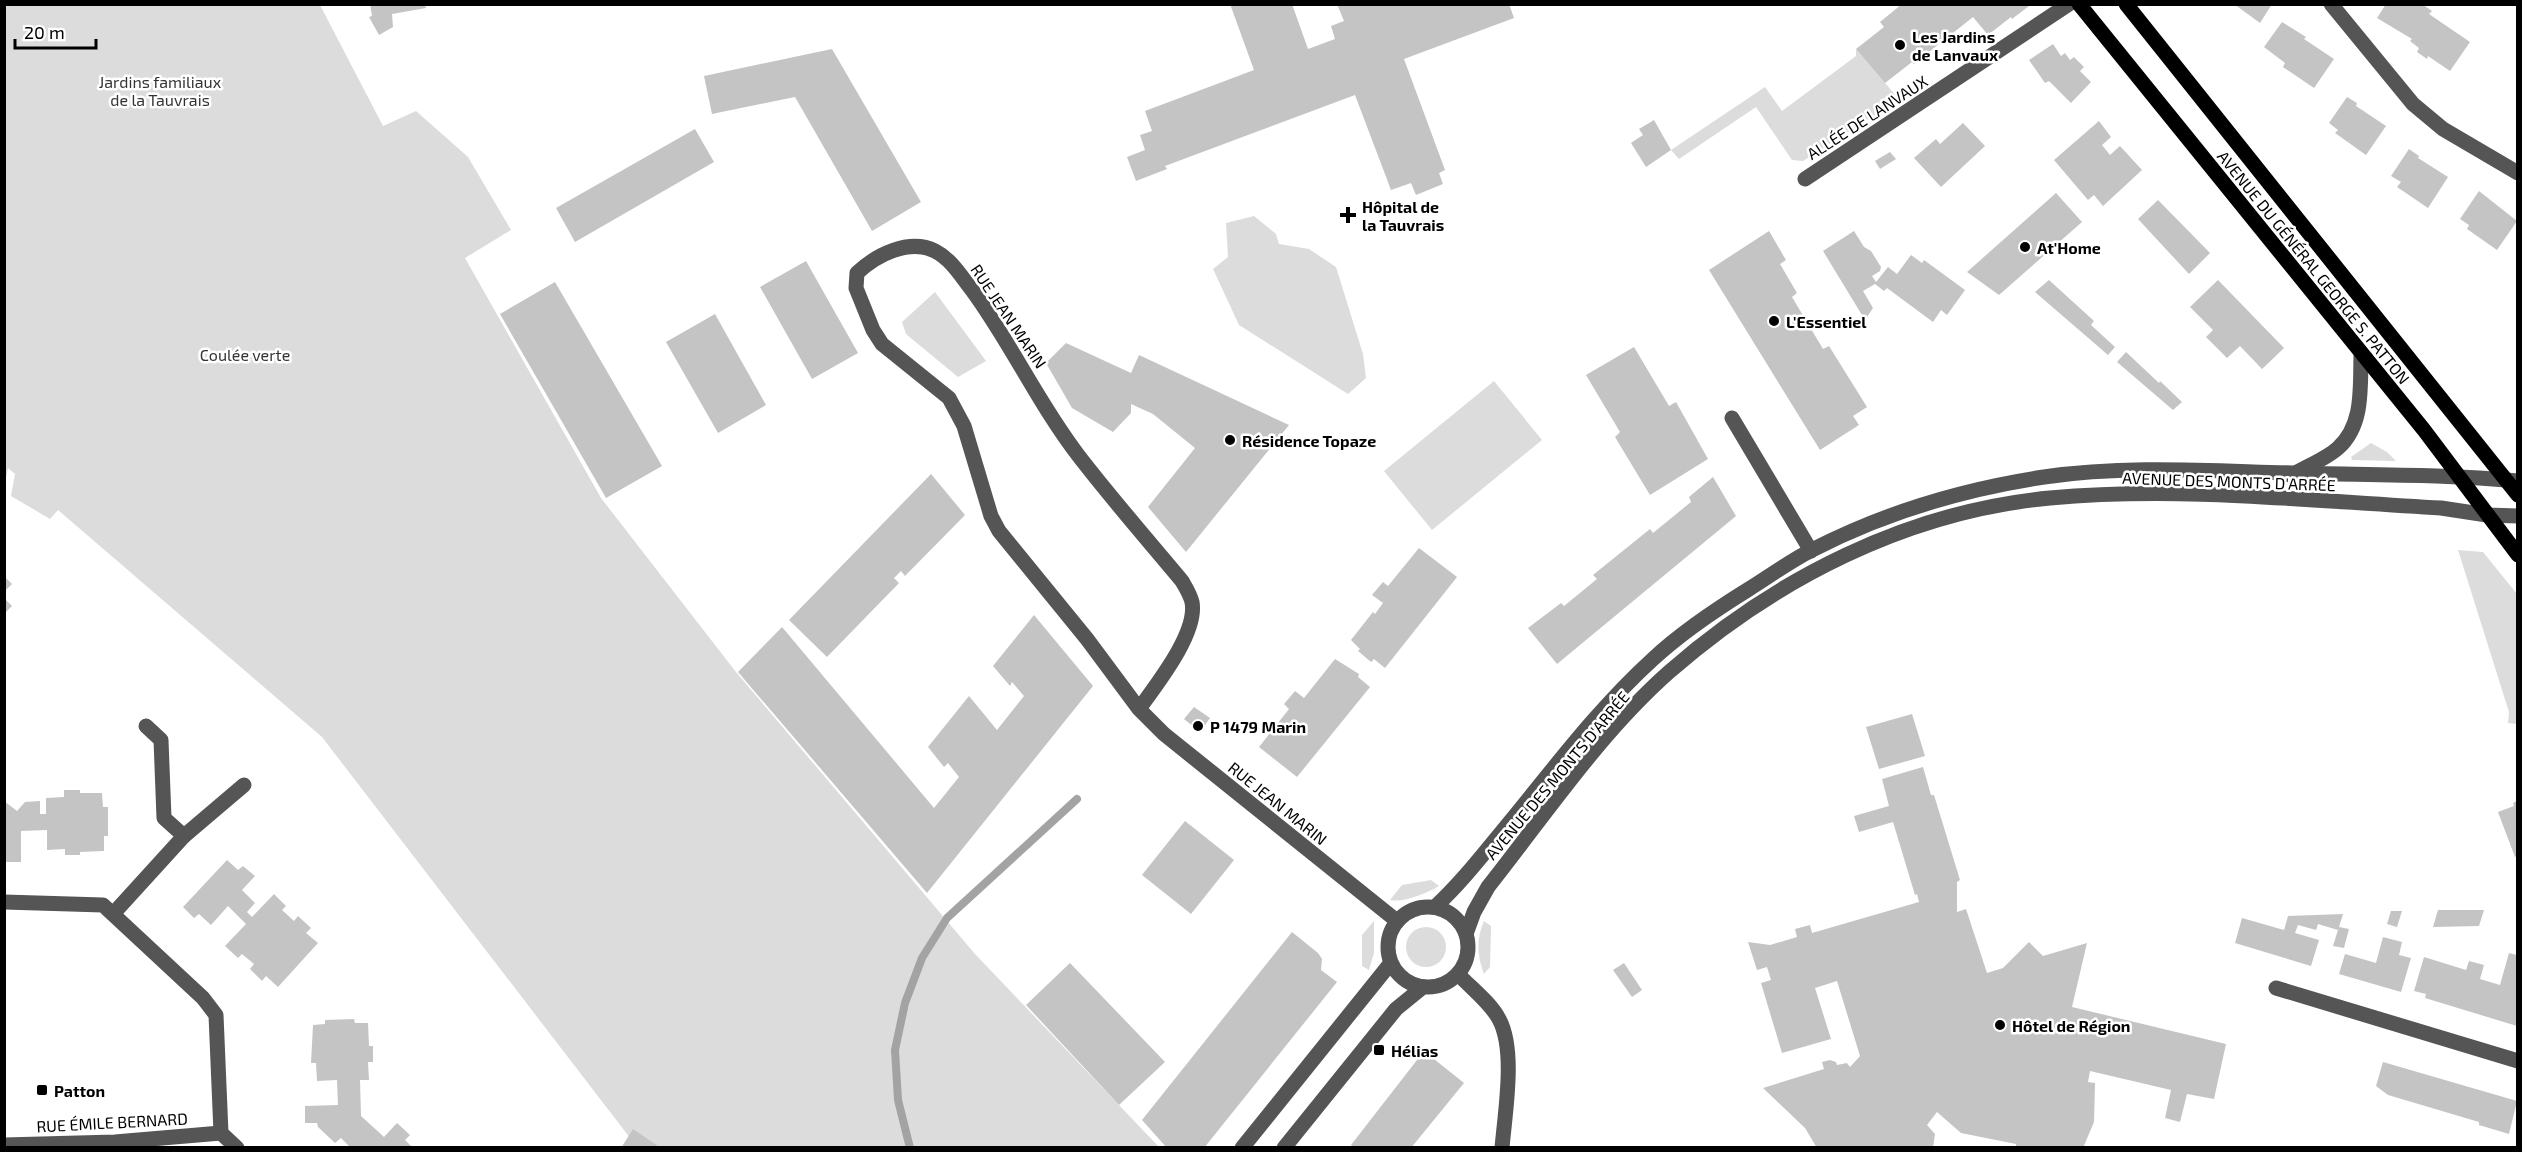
<svg xmlns="http://www.w3.org/2000/svg" width="2522" height="1152" font-family="'Exo 2',sans-serif">
<rect width="100%" height="100%" fill="#fff"/>
<g fill="#dcdcdc">
<polygon points="5,5 320,5 383,126 416,111 468,157 511,230 465,258 601,498 736,672 975,954 1159,1147 637,1147 322,737 58,510 50,519 11,496 15,474 8,468 5,482"/>
<polygon points="1856,49 1897,97 1884,109 1803,161 1792,160 1756,107 1679,159 1671,150 1765,87 1782,111 1856,56"/>
<polygon points="1254,216 1276,234 1279,244 1309,249 1336,267 1363,354 1366,378 1348,394 1239,325 1213,269 1228,257 1226,223"/>
<polygon points="935,292 986,361 958,377 906,334 902,322"/>
<polygon points="1494,381 1542,440 1432,530 1384,471"/>
<polygon points="2371,443 2387,452 2396,461 2352,460 2351,457"/>
<polygon points="2458,550 2483,552 2517,594 2517,724 2508,723 2509,712"/>
<path d="M1431,880L1439,886C1427,893 1404,903 1390,900L1402,885Z"/>
<polygon points="1374,921 1374,953 1369,970 1362,966 1362,935"/>
<path d="M1484,921L1491,926L1490,967L1484,974C1477,956 1476,939 1484,921Z"/>
<circle cx="1426" cy="947" r="20"/>
</g>
<g fill="none" stroke-linecap="round" stroke-linejoin="round">
<polyline stroke="#a3a3a3" stroke-width="8" points="910,1148 898,1100 895,1050 905,1003 922,958 947,918 1077,799"/>
</g>
<g fill="#c4c4c4">
<polygon points="370,4 425,4 426,8 392,14 393,27 379,35 369,17 372,16"/>
<polygon points="1230,4 1292,4 1308,49 1335,39 1331,26 1344,21 1337,4 1509,4 1514,18 1404,59 1445,170 1439,173 1443,184 1416,195 1411,183 1391,190 1355,95 1165,166 1167,169 1136,181 1127,157 1145,150 1140,135 1152,131 1145,111 1254,70"/>
<polygon points="1902,4 2028,4 2029,6 2012,19 2011,17 1988,35 1973,17 1914,64 1912,62 1885,83 1856,49 1884,27 1880,22"/>
<polygon points="2234,4 2272,4 2260,23"/>
<polygon points="2386,4 2422,4 2432,11 2429,14 2470,42 2450,71 2428,56 2427,59 2417,52 2419,48 2410,41 2412,39 2377,18"/>
<polygon points="2282,22 2306,37 2304,39 2334,59 2314,88 2283,67 2285,63 2264,47"/>
<polygon points="2053,44 2061,56 2065,53 2070,60 2074,57 2084,67 2080,71 2091,82 2071,103 2049,81 2045,83 2029,60"/>
<polygon points="832,49 921,202 872,231 795,97 712,114 704,76"/>
<polygon points="2347,97 2357,103 2356,106 2386,126 2366,155 2335,133 2338,130 2329,123"/>
<polygon points="1654,120 1671,150 1646,167 1631,143 1643,135 1639,129"/>
<polygon points="2099,121 2111,137 2102,145 2110,155 2120,146 2142,170 2103,206 2094,195 2088,200 2054,160"/>
<polygon points="1963,123 1985,146 1941,187 1914,158 1936,139 1940,144"/>
<polygon points="695,129 714,162 575,242 556,208"/>
<polygon points="2409,149 2419,156 2418,158 2448,177 2428,208 2397,187 2401,182 2391,176"/>
<polygon points="1890,152 1896,159 1880,169 1875,161"/>
<polygon points="2479,191 2517,221 2497,250 2467,229 2469,225 2460,219"/>
<polygon points="2056,193 2082,222 1999,295 1967,272"/>
<polygon points="2158,200 2210,253 2189,274 2138,219"/>
<polygon points="1769,231 1786,260 1780,264 1797,293 1792,297 1823,349 1829,346 1867,407 1853,416 1859,425 1820,450 1709,270"/>
<polygon points="1854,231 1864,247 1871,251 1881,267 1880,271 1872,276 1876,282 1888,267 1897,274 1911,255 1922,263 1924,260 1965,290 1947,315 1941,310 1933,322 1887,288 1884,291 1875,284 1863,291 1873,308 1865,320 1823,251"/>
<polygon points="806,261 858,353 812,379 760,287"/>
<polygon points="2049,280 2094,321 2091,325 2115,347 2108,355 2035,292"/>
<polygon points="2218,280 2284,348 2262,369 2240,346 2227,358 2206,337 2213,330 2190,307"/>
<polygon points="555,282 662,466 606,498 500,314"/>
<polygon points="715,314 766,405 718,433 666,342"/>
<polygon points="1066,343 1131,373 1139,355 1289,425 1186,552 1148,507 1195,448 1153,414 1131,404 1131,413 1113,432 1072,408 1046,363"/>
<polygon points="1634,347 1669,406 1676,402 1708,459 1650,495 1615,437 1620,432 1586,375"/>
<polygon points="2126,352 2159,383 2160,381 2182,402 2173,410 2117,362"/>
<polygon points="931,474 965,515 905,576 901,571 894,578 899,583 827,657 789,620"/>
<polygon points="1713,477 1736,516 1557,664 1528,628 1561,603 1564,606 1597,579 1593,575 1650,529 1653,533 1691,502 1689,497"/>
<polygon points="1419,548 1457,577 1385,668 1374,659 1371,662 1358,651 1360,649 1351,640 1373,612 1375,614 1383,603 1372,595 1383,582 1388,586"/>
<polygon points="4,576 12,584 4,592"/>
<polygon points="4,598 12,606 4,614"/>
<polygon points="1034,615 1093,686 927,893 738,672 782,627 934,808 959,777 948,763 944,767 928,747 969,696 997,730 1024,696 1012,682 1010,686 993,666"/>
<polygon points="1335,659 1359,674 1358,677 1370,687 1297,777 1259,747 1289,709 1284,704 1295,691 1304,698"/>
<polygon points="1194,707 1210,718 1200,732 1184,719"/>
<polygon points="1912,714 1925,756 1879,769 1866,727"/>
<polygon points="1923,767 1931,795 1934,795 1960,880 1957,882 1957,912 1966,909 1987,973 2003,968 2029,942 2043,956 2087,943 2072,1007 2226,1044 2214,1099 2187,1094 2180,1122 2165,1118 2171,1090 2090,1071 2088,1082 2095,1083 2094,1122 2083,1148 2016,1148 2016,1144 1961,1133 1937,1112 1927,1125 1935,1134 1933,1148 1817,1148 1805,1128 1763,1088 1824,1069 1822,1062 1830,1060 1836,1062 1837,1065 1847,1063 1850,1067 1860,1056 1837,981 1815,988 1831,1039 1782,1053 1761,983 1771,980 1767,967 1757,970 1748,942 1770,945 1797,937 1795,929 1810,925 1812,933 1919,902 1917,894 1915,895 1893,822 1859,832 1854,816 1889,806 1882,779"/>
<polygon points="64,790 80,790 80,793 102,793 103,807 108,807 108,836 104,836 104,851 80,852 80,855 65,855 65,849 47,850 47,830 21,831 21,862 5,862 4,801 17,811 25,802 40,801 40,814 46,814 46,798 64,797"/>
<polygon points="2517,801 2517,856 2515,857 2498,812 2514,806 2513,803"/>
<polygon points="1185,821 1234,860 1191,914 1142,875"/>
<polygon points="227,860 238,870 243,866 255,876 242,890 255,903 247,912 252,917 274,894 286,906 282,910 294,921 298,916 311,928 306,933 318,943 278,987 266,976 262,981 250,969 254,964 242,954 238,958 225,946 246,924 228,906 211,925 199,914 194,918 183,907"/>
<polygon points="2438,910 2484,910 2479,926 2433,927"/>
<polygon points="2391,911 2402,911 2397,927 2387,924"/>
<polygon points="2343,914 2339,927 2349,929 2344,948 2333,946 2338,930 2318,924 2316,930 2298,925 2295,933 2319,940 2311,966 2235,943 2242,918 2284,930 2288,916"/>
<polygon points="1292,932 1318,953 1322,959 1321,970 1337,982 1204,1148 1167,1148 1142,1120"/>
<polygon points="2383,937 2402,942 2399,955 2411,958 2401,992 2339,974 2345,954 2376,963"/>
<polygon points="2509,953 2517,955 2517,1026 2425,998 2426,994 2414,991 2424,957 2466,970 2469,961 2484,965 2480,979 2500,985"/>
<polygon points="1070,963 1165,1062 1119,1105 1026,1005"/>
<polygon points="1624,963 1642,990 1632,997 1613,970"/>
<polygon points="354,1019 355,1023 368,1023 369,1046 373,1046 373,1062 368,1062 369,1080 360,1080 361,1116 384,1137 397,1123 410,1135 405,1140 413,1148 351,1148 341,1138 335,1143 318,1127 317,1123 305,1123 305,1106 338,1105 337,1080 317,1081 316,1063 311,1063 313,1025 325,1024 325,1020"/>
<polygon points="1424,1051 1464,1083 1411,1148 1354,1148 1351,1145"/>
<polygon points="2383,1062 2517,1101 2509,1134 2479,1125 2479,1122 2388,1095 2376,1086"/>
<polygon points="633,1129 661,1148 621,1148"/>
</g>
<g fill="none" stroke-linecap="round" stroke-linejoin="round">
<g stroke="#555" stroke-width="15">
<polyline points="2331,4 2413,104 2443,129 2518,173"/>
<polyline points="1805,179 2069,4"/>
<polyline points="1732,418 1811,551"/>
<path d="M2297,472C2310,465 2327,458 2338,448C2364,425 2360,387 2361,355"/>
<path d="M1139,709C1156,685 1198,633 1192,602C1190,594 1186,588 1182,581C1147,539 1111,498 1078,455C1038,403 1011,343 972,290C961,276 951,259 935,251C909,238 876,255 857,273L856,288L873,330L882,344L949,398L964,426L991,516L999,531L1087,639L1139,709L1164,734L1397,921"/>
<polyline points="184,836 244,785"/>
<polyline points="4,902 103,905 203,998 216,1015 221,1133 237,1148"/>
<circle cx="1428" cy="947" r="40"/>
<path d="M1435,907C1462,882 1485,852 1509,823C1555,767 1599,708 1653,659C1682,632 1715,610 1749,589C1770,576 1790,561 1812,550C1884,513 1964,489 2044,477C2126,465 2210,471 2293,473C2368,475 2443,474 2518,481"/>
<polyline points="113,914 184,836 164,818 161,740 146,726"/>
<path d="M1466,934L1474,912L1488,887C1545,815 1599,734 1669,672C1775,579 1908,511 2050,498C2180,486 2311,501 2441,508L2487,515L2518,516"/>
<path d="M1458,974C1471,988 1490,1002 1499,1019C1516,1050 1505,1112 1502,1148"/>
<polyline points="2276,988 2518,1061"/>
<polyline points="4,1145 115,1142 221,1133"/>
<polyline points="1242,1148 1390,964"/>
<polyline points="1284,1148 1396,1009 1423,987"/>
</g>
<g stroke="#000" stroke-width="15">
<polyline points="2079,4 2424,430 2518,555"/>
<polyline points="2126,4 2518,495"/>
</g>
</g>
<g fill="#000" stroke="#fff" stroke-width="2">
<circle cx="1900" cy="45" r="6"/>
<path d="M1345 206h6v6h6v6h-6v6h-6v-6h-6v-6h6z"/>
<circle cx="2025" cy="247" r="6"/>
<circle cx="1774" cy="321" r="6"/>
<circle cx="1230" cy="440" r="6"/>
<circle cx="1198" cy="726" r="6"/>
<circle cx="2000" cy="1025" r="6"/>
<rect x="1373" y="1044" width="12" height="12" rx="3"/>
<rect x="36" y="1084" width="12" height="12" rx="3"/>
</g>
<g text-anchor="middle" dominant-baseline="central" stroke-width="5" stroke-linejoin="round" paint-order="stroke">
<g font-size="16" font-weight="bold" fill="#000" stroke="#fff" text-anchor="start">
<text x="1912" y="36">Les Jardins<tspan x="1912" dy="18">de Lanvaux</tspan></text>
<text x="1362" y="206">Hôpital de<tspan x="1362" dy="18">la Tauvrais</tspan></text>
<text x="2037" y="247">At'Home</text>
<text x="1786" y="321">L'Essentiel</text>
<text x="1242" y="440">Résidence Topaze</text>
<text x="1210" y="726">P 1479 Marin</text>
<text x="2012" y="1025">Hôtel de Région</text>
<text x="1391" y="1050">Hélias</text>
<text x="54" y="1090">Patton</text>
</g>
<g font-size="16" fill="#333" stroke="#fff">
<text x="160" y="81">Jardins familiaux<tspan x="160" dy="18">de la Tauvrais</tspan></text>
<text x="245" y="354">Coulée verte</text>
</g>
<g font-size="16" fill="#000" stroke="#fff">
<text transform="translate(1867 117) rotate(-33)">ALLÉE DE LANVAUX</text>
<text transform="translate(2314 267) rotate(51)">AVENUE DU GÉNÉRAL GEORGE S. PATTON</text>
<text transform="translate(1009 316) rotate(56)">RUE JEAN MARIN</text>
<text transform="translate(2229 481) rotate(2)">AVENUE DES MONTS D'ARRÉE</text>
<text transform="translate(1557 775) rotate(-50)">AVENUE DES MONTS D'ARRÉE</text>
<text transform="translate(1278 803) rotate(39)">RUE JEAN MARIN</text>
<text transform="translate(112 1122) rotate(-3)">RUE ÉMILE BERNARD</text>
</g>
</g>
<rect width="2522" height="1152" fill="none" stroke="#000000" stroke-width="12"/>
<path d="M15 39v9h81v-9" fill="none" stroke="#000000" stroke-width="3"/>
<text x="24" y="39" font-size="18" fill="#000000" stroke="#ffffff" stroke-width="4.5" paint-order="stroke">20 m</text>
</svg>
